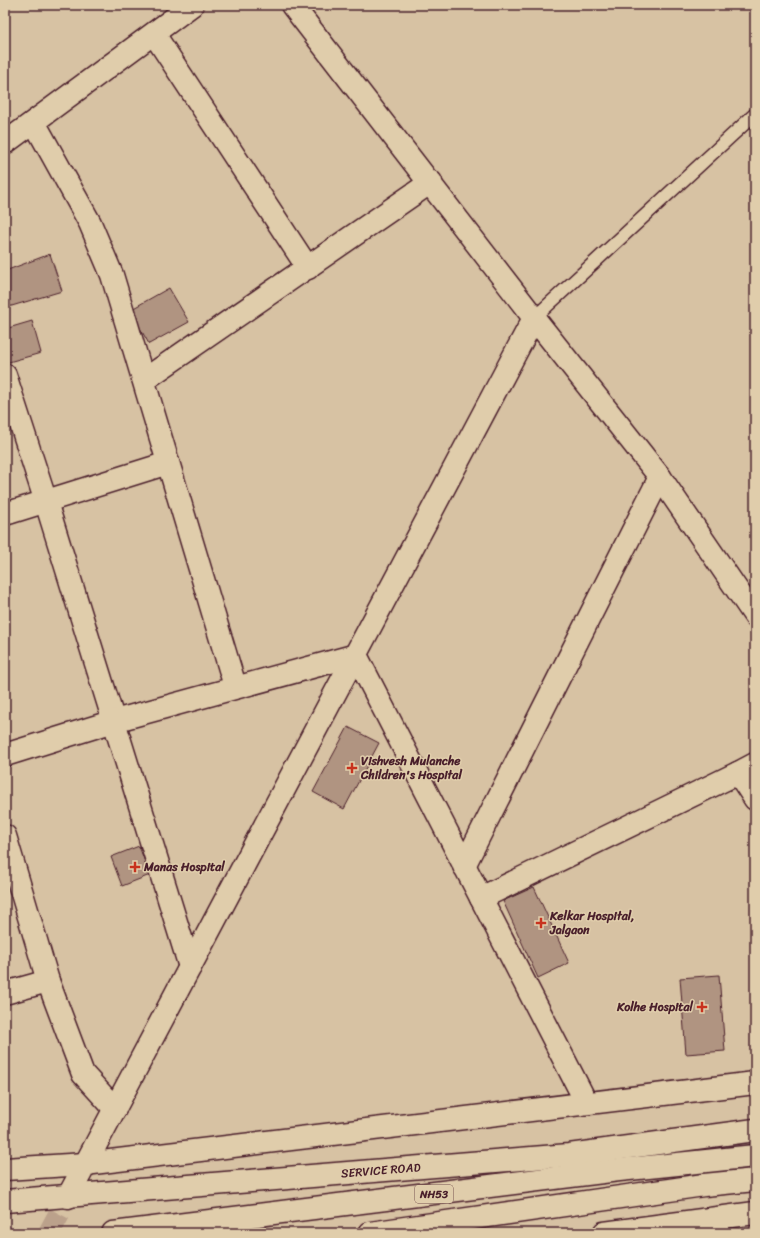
<svg xmlns="http://www.w3.org/2000/svg" width="760" height="1238" font-family="Sriracha,sans-serif">
<rect width="100%" height="100%" fill="#d7c2a3"/>
<filter id="ink" filterUnits="userSpaceOnUse"><feTurbulence type="fractalNoise" baseFrequency=".025" numOctaves="2"/><feDisplacementMap in="SourceGraphic" scale="8" xChannelSelector="R" yChannelSelector="G"/><feConvolveMatrix kernelMatrix="1 2 1 2 8 2 1 2 1" color-interpolation-filters="sRGB"/></filter>
<g filter="url(#ink)">
<g fill="#b09481" stroke="#4a1f2b">
<polygon points="50,254 62,291 5,308 5,271"/>
<polygon points="169,288 189,322 149,344 130,310"/>
<polygon points="32,321 41,353 5,363 5,329"/>
<polygon points="348,727 379,743 344,809 313,792"/>
<polygon points="139,846 150,875 122,886 111,857"/>
<polygon points="534,887 569,963 538,978 503,901"/>
<polygon points="719,975 725,1051 686,1054 680,978"/>
</g>
<g fill="none" stroke-linecap="round" stroke-linejoin="round">
<polyline stroke="#bba18b" stroke-width="22" stroke-dasharray="22 11" stroke-linecap="butt" points="49,1233 68,1197"/>
<defs>
<polyline id="lane" points="534,318 755,114"/>
<g id="street">
<polyline points="154,34 308,268"/>
<polyline points="34,122 90,223 112,275 235,686"/>
<polyline points="5,375 46,502 190,967"/>
<polyline points="144,380 431,182"/>
<polyline points="5,514 168,463"/>
<polyline points="5,755 114,721 356,655 586,1102"/>
<polyline points="738,773 755,764"/>
<polyline points="5,836 48,981 83,1074 115,1109"/>
<polyline points="464,866 660,477"/>
<polyline points="481,898 738,773 755,799"/>
<polyline points="5,993 48,981"/>
</g>
<g id="secondary">
<polyline points="292,5 534,318 660,477 755,616"/>
<polyline points="5,143 192,5"/>
<polyline points="5,1169 85,1164 755,1083"/>
<polyline points="68,1197 534,318"/>
</g>
<g id="highway">
<path id="s1" d="M5,1201L569,1155L755,1130"/>
<polyline points="113,1233 619,1170 755,1156"/>
<polyline points="370,1233 704,1185 755,1180"/>
<polyline points="604,1233 755,1213"/>
</g>
</defs>
<use href="#lane" stroke="#4a1f2b" stroke-width="15"/>
<use href="#street" stroke="#4a1f2b" stroke-width="25"/>
<use href="#secondary" stroke="#4a1f2b" stroke-width="25"/>
<use href="#highway" stroke="#4a1f2b" stroke-width="25"/>
<use href="#lane" stroke="#e0cdab" stroke-width="12"/>
<use href="#street" stroke="#e0cdab" stroke-width="22"/>
<use href="#secondary" stroke="#e0cdab" stroke-width="22"/>
<use href="#highway" stroke="#e0cdab" stroke-width="22"/>
</g>
</g>
<g fill="#c8321e" stroke="#e0cdab" stroke-width="1.5">
<path d="M350 762h4v4h4v4h-4v4h-4v-4h-4v-4h4z"/>
<path d="M133 861h4v4h4v4h-4v4h-4v-4h-4v-4h4z"/>
<path d="M539 917h4v4h4v4h-4v4h-4v-4h-4v-4h4z"/>
<path d="M700 1001h4v4h4v4h-4v4h-4v-4h-4v-4h4z"/>
</g>
<g text-anchor="middle" dominant-baseline="central" stroke-width="3" stroke-linejoin="round" paint-order="stroke">
<rect fill="#e0cdab" stroke="#775351" stroke-width="1" x="415" y="1185" width="38" height="18" rx="3"/>
<g font-size="11" font-weight="bold" fill="#4a1f2b">
<text x="434" y="1194">NH53</text>
</g>
<g font-size="12" font-weight="bold" fill="#4a1f2b" stroke="#e0cdab" text-anchor="start">
<text x="361" y="761">Vishvesh Mulanche<tspan x="361" dy="14">Children's Hospital</tspan></text>
<text x="144" y="867">Manas Hospital</text>
<text x="550" y="916">Kelkar Hospital,<tspan x="550" dy="14">Jalgaon</tspan></text>
<text x="693" y="1007" text-anchor="end">Kolhe Hospital</text>
</g>
<g font-size="12" fill="#4a1f2b" stroke="#e0cdab">
<text stroke="none"><textPath href="#s1" startOffset="377">SERVICE ROAD</textPath></text>
</g>
</g>
<rect width="760" height="1238" fill="none" stroke="#e0cdab" stroke-width="20"/>
<rect x="10" y="10" width="740" height="1218" fill="none" stroke="#4a1f2b" stroke-width="1.5" filter="url(#ink)"/>
</svg>
